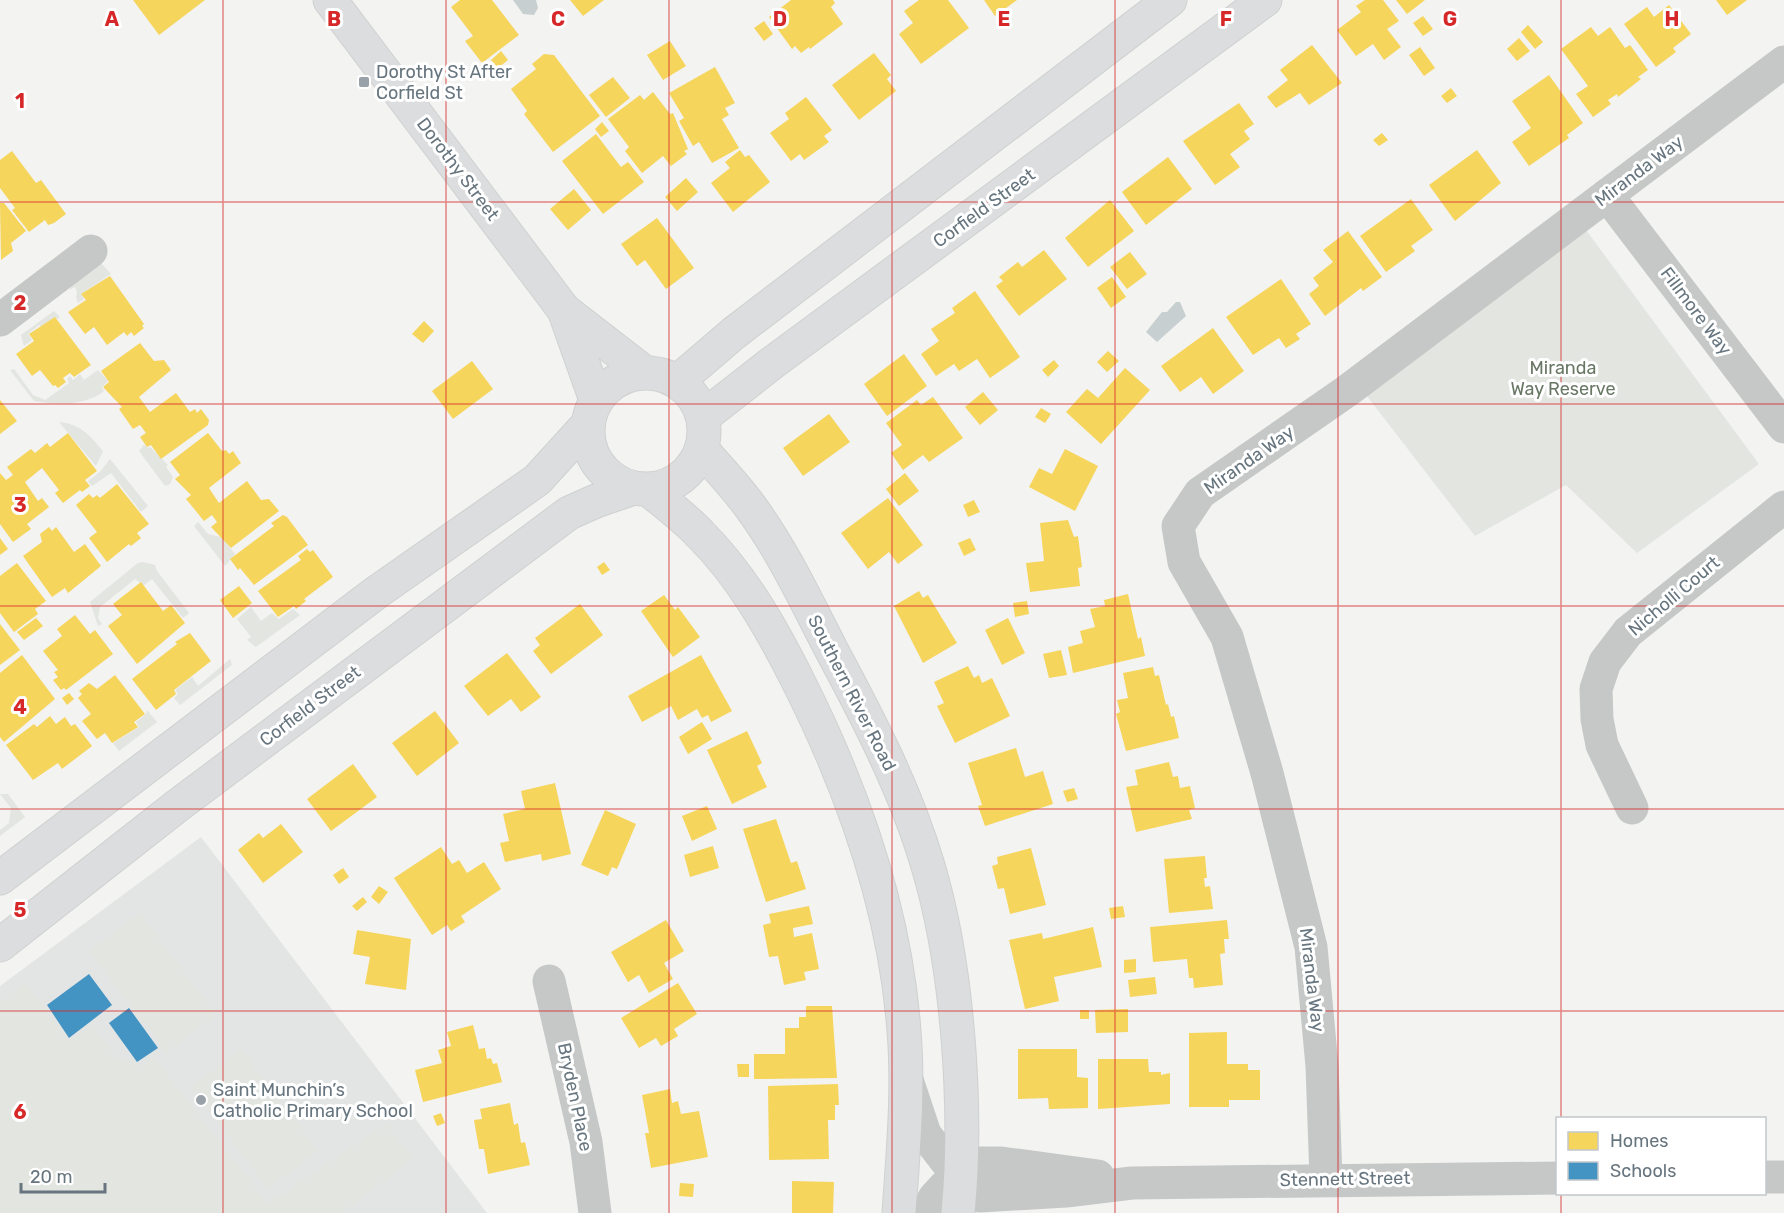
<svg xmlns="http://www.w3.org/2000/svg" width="1784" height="1213" font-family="Rubik,sans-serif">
<rect width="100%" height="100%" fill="#f3f3f2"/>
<polygon fill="#e3e5e5" points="201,837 487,1213 0,1213 0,986"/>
<g fill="#e2e5e0">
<polygon points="1586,230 1759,464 1637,553 1566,485 1475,536 1363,391"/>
<polygon points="101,263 111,274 81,294 84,299 78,303 76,297 77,292 75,287 70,290 72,282"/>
<polygon points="54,311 60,317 57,319 55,317 42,327 39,325 28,334 32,340 24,346 21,335"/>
<path d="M14,369L33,395L45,400L69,383L67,379L70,376L73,380L80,374L84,380L98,370L108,381L102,387L104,391C86,406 56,405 34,401L10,370Z"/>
<path d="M59,422C81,424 89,435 103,451L96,466Z"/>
<polygon points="144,445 148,448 150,447 168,465 166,467 173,477 170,484 165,486 139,451"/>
<polygon points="110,459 148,506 141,512 111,473 92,486 88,481 100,472"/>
<polygon points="198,522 208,534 221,537 235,554 225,566 194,526"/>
<polygon points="143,562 155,565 157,571 189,613 183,618 152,579 144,585 135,579 100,607 98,618 102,624 98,626 90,602 138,563"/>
<polygon points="251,607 261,621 272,613 279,619 293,609 300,615 256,647 247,640 251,637 237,619"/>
<polygon points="230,659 232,665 180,705 174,698 178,694 175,690 192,677 198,686"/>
<polygon points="147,710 157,722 119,751 113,743 139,727 136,722 146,714"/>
<polygon points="0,794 8,794 25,817 0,836 0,830 9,823 11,808"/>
<polygon points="140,913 216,1015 166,1053 89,951"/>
<polygon points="26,982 68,1041 92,1027 117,1058 125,1063 129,1062 130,1056 139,1066 154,1057 268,1204 386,1124 414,1158 342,1213 0,1213 0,1002"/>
<polygon points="241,1049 318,1151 268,1189 191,1087"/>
</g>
<g fill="#c7cfd1">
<polygon points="513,0 536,0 538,8 534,15 523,14"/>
<polygon points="1176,302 1180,302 1186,316 1157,342 1146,332 1162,312 1167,312"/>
</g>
<g fill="#f6d55c">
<polygon points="133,0 205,0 159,35"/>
<polygon points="460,0 492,0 519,35 482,63 465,41 473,36 451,7"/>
<polygon points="570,0 604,0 583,16"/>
<polygon points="791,0 833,0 835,3 831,7 843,24 810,49 809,47 801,53 795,46 792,49 769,17"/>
<polygon points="919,0 948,0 969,28 921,64 899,34 913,23 904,11"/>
<polygon points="984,0 1017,0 995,16"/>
<polygon points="1365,0 1383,0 1399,21 1387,29 1401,47 1384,60 1373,44 1356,56 1337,30 1361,12 1356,6"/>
<polygon points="1396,0 1425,0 1407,14"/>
<polygon points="1716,0 1747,0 1727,15"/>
<polygon points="1669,5 1691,34 1673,48 1676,52 1656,67 1624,24 1647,7 1654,17"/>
<polygon points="1423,16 1433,29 1423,36 1413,23"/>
<polygon points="764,21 773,34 764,41 754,28"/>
<polygon points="1528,25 1543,42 1535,49 1521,32"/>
<polygon points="1591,27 1598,36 1610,27 1625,48 1630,45 1648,70 1638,77 1641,79 1618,97 1617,94 1608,100 1611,104 1593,117 1576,94 1588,86 1561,49"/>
<polygon points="1519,38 1530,51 1517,61 1507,49"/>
<polygon points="670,41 686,66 663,80 647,55"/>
<polygon points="1312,45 1342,83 1309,105 1300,93 1276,108 1267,97 1288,80 1280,70"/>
<polygon points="1420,47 1435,68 1424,76 1409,55"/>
<polygon points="501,51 508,60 498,68 491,60"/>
<polygon points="874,53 891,75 887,79 896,91 859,120 832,85"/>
<polygon points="544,54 554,55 600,116 553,152 524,114 527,111 511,89 536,69 532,64"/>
<polygon points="715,67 735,103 725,108 729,115 722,119 739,148 712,163 699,142 693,146 679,121 684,118 669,93"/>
<polygon points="1549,75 1583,123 1567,135 1569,138 1529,166 1512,142 1531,128 1512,101"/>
<polygon points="613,77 630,98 606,117 589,95"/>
<polygon points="1451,88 1457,96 1447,103 1441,96"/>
<polygon points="653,92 670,114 673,113 688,149 684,151 687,154 671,166 663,156 642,173 625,151 629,147 608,119 640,95 644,100"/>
<polygon points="806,97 832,130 824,136 829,142 804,160 800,154 791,161 770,133 789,119 785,113"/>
<polygon points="1239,103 1254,124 1244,131 1250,139 1230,154 1240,167 1215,185 1183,141"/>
<polygon points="602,122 609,131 601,137 595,129"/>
<polygon points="1382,133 1388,140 1379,146 1373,140"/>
<polygon points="596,134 621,167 628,162 644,182 603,214 562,161"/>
<polygon points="740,150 745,157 749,155 770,182 733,212 711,183 730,168 725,162"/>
<polygon points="1477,150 1501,183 1455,221 1429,185"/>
<polygon points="12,151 36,183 41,180 66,214 54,223 48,225 45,220 29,232 12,210 15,208 0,188 0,160"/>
<polygon points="1168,157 1192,189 1146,225 1122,192"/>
<polygon points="686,178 698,192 677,211 665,197"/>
<polygon points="574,189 591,210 568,230 550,209"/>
<polygon points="1411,199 1433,230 1411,246 1415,251 1386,272 1360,236"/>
<polygon points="1110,200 1134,231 1088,267 1065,238"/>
<polygon points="0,203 4,203 26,231 11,243 13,251 1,260"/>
<polygon points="657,218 694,268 666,289 645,260 637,266 621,244"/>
<polygon points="1348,231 1382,277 1363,291 1361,288 1325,316 1309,294 1319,286 1313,278 1333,262 1323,250"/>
<polygon points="1044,250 1067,279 1019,316 996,286 1003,281 999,277 1018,262 1022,267"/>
<polygon points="1130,252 1147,274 1127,289 1110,267"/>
<polygon points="110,276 144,324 142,326 144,328 134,336 131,332 127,336 124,332 107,345 94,327 85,334 68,312 86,300 81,294"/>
<polygon points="1112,277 1126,297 1111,308 1097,288"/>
<polygon points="1281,279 1311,324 1296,334 1300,339 1286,348 1279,338 1253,355 1226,317"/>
<polygon points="975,291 1020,357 990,378 977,359 959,371 954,364 936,376 921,354 939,341 931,329 955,313 952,308"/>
<polygon points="55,317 91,365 74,377 70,373 63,378 66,382 58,388 55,385 53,386 40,370 32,376 16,354 34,341 29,334"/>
<polygon points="424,321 434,331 423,343 412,334"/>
<polygon points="1213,328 1244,371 1213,394 1201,377 1180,392 1161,366"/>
<polygon points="140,343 154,361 164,360 171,370 139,397 150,412 176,393 190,412 195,409 197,413 201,409 209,420 208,425 161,459 151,445 147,447 140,437 146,433 140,425 133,429 119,409 122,407 103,387 109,382 101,371"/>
<polygon points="1108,351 1119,361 1107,372 1097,362"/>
<polygon points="904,354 927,386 887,416 864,384"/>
<polygon points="1054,360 1059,366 1048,377 1042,370"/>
<polygon points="472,361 493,389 453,419 432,391"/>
<polygon points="1125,368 1150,390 1101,444 1066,412 1087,389 1098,398"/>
<polygon points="983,392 998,410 980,425 965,407"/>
<polygon points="933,397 963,438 929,462 923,455 903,470 891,453 902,445 886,423 917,400 921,405"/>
<polygon points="0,400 17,421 0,434"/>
<polygon points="1041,408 1051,414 1045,423 1035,417"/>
<polygon points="829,414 850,442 803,476 783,448"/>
<polygon points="68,433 97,471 85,480 90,486 82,492 80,490 63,503 55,493 59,490 42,468 25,482 38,501 42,498 49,507 27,524 31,529 13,542 0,524 0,473 6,480 13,475 7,467 31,449 35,453 47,443 50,447"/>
<polygon points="208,433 222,451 226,450 229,454 233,451 241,463 209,488 219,503 247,481 261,500 269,499 279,511 231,548 211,527 217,522 212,515 204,521 186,499 191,495 175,479 180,475 170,462"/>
<polygon points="1065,449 1098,466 1075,511 1029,487 1039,468 1052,474"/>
<polygon points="905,473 919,491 899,506 886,489"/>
<polygon points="117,484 149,524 137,533 141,538 131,546 129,544 107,562 89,538 97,532 76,505 89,494 93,498 97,495 100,498"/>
<polygon points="888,498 923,545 898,564 889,552 868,569 841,533"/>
<polygon points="974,500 980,512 968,517 963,505"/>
<polygon points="283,515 287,517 308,545 254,585 240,568 238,570 230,559 274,526 271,523"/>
<polygon points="1068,520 1074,537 1078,536 1082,567 1078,568 1080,586 1030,592 1026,563 1044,561 1040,523"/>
<polygon points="49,527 52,531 56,527 74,552 85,544 101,566 68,593 65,588 52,597 23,556 42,542 40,534"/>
<polygon points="0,538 8,549 0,555"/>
<polygon points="970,538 976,550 964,556 958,543"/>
<polygon points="307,549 310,552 313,550 333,577 304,599 306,601 296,609 294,606 278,617 258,591 301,560 298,556"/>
<polygon points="604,562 610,570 602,575 597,567"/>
<polygon points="17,563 46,601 35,609 38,614 14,632 0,613 0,576"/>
<polygon points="141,582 163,611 171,605 185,623 137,664 108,626 122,615 113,604"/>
<polygon points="239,586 252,603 233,618 220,600"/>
<polygon points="919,591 923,598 928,595 957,643 923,663 894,606"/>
<polygon points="1128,594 1138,639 1141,637 1145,656 1073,673 1068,647 1083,643 1080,631 1095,627 1090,609 1105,606 1104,600"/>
<polygon points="664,595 675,610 678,607 700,637 673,657 641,611"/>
<polygon points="1027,601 1029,614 1015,617 1013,603"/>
<polygon points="580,604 603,635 551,674 533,651 540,645 535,638"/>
<polygon points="75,615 90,634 95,630 113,654 66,690 64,688 61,690 53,680 58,677 54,672 58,670 43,651 62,636 57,629"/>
<polygon points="36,618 43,626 24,640 17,632"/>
<polygon points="1008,618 1025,653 1002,665 985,630"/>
<polygon points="0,624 20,650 0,665"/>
<polygon points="190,633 211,661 174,690 176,694 156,710 132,679 177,644 175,642"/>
<polygon points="1061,650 1067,675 1049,678 1043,654"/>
<polygon points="507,653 541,697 521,712 511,699 488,716 464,686"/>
<polygon points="22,655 55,699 4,742 0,737 0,673"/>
<polygon points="701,655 732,711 711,722 708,715 702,718 697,709 678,720 671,706 642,722 628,696"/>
<polygon points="968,666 974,678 979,675 982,683 992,678 1010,716 955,743 937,706 944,703 934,682"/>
<polygon points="1153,667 1155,676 1159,675 1166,705 1168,704 1171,717 1174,716 1179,738 1126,751 1116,714 1120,712 1117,700 1128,698 1123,673"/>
<polygon points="115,675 145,714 134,722 138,727 112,743 105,733 97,739 82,721 91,714 78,698 82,694 79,691 89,683 97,689"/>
<polygon points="69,693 74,699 67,705 62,698"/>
<polygon points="435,711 459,743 417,776 392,743"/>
<polygon points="50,716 56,724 65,717 71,726 75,724 92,746 62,769 58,763 33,780 6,745 34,724 37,727"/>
<polygon points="702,722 712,739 688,754 679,737"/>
<polygon points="747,731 762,763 757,766 767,787 732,804 707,750"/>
<polygon points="1016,748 1025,777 1043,771 1053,804 985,826 978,806 982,805 968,763"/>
<polygon points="1169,762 1173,777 1178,776 1180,788 1190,786 1195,808 1189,810 1192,819 1136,832 1126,787 1138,785 1135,770"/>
<polygon points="353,764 377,797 331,831 307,799"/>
<polygon points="555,783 571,854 542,861 541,854 505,862 500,843 509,841 503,814 525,809 521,791"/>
<polygon points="1074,788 1078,799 1067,802 1063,791"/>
<polygon points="707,806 717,829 692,841 682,816"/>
<polygon points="605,810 636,824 617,869 612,867 608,876 581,865"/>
<polygon points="776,819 791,863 797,861 806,889 766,902 743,829"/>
<polygon points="281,824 303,852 263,883 238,850 259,833 263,838"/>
<polygon points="713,846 719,868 690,877 684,855"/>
<polygon points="441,847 452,864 459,860 467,873 484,862 501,889 461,916 465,922 451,931 447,925 432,935 394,878"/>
<polygon points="1031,848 1046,905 1010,914 1004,888 998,889 992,866 998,864 997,857"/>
<polygon points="1205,856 1207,878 1204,878 1205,887 1210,886 1213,909 1169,913 1164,859"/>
<polygon points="343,868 349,877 339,884 333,875"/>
<polygon points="379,886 388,892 379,904 371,897"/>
<polygon points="363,897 367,902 357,911 352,906"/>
<polygon points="809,906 813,924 793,928 794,937 812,933 819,969 804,972 806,980 784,985 778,956 769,957 763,925 771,923 769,914"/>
<polygon points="1123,906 1125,917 1111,919 1109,908"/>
<polygon points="666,920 684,951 664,963 673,979 649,993 639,975 628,982 611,952"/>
<polygon points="1227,920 1229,939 1224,939 1225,953 1220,954 1223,985 1194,988 1193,978 1189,978 1187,959 1153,962 1150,927"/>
<polygon points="1093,927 1102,967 1054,977 1059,1001 1025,1009 1009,940 1042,933 1043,939"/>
<polygon points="357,930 411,939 406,990 365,984 370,957 353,954"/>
<polygon points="1136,959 1136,972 1124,973 1124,960"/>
<polygon points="1155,977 1157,994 1130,997 1128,980"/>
<polygon points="678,983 697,1014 674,1029 678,1036 661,1046 656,1038 639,1048 621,1018"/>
<polygon points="806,1006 832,1006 837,1078 754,1079 754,1054 785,1054 785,1028 799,1028 799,1017 806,1017"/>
<polygon points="1128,1009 1128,1032 1096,1033 1095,1010"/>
<rect x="1080" y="1010" width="9" height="9"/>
<polygon points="473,1025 479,1049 485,1048 487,1059 491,1058 493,1064 497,1063 502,1082 423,1102 415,1070 442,1063 438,1050 451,1046 447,1032"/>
<polygon points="1227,1032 1227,1064 1248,1064 1248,1070 1260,1070 1260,1100 1229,1100 1229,1107 1189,1107 1189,1033"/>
<polygon points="1018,1049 1077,1049 1077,1077 1088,1078 1088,1108 1049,1109 1048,1098 1018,1099"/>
<polygon points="1098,1059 1148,1059 1149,1072 1161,1072 1161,1075 1170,1073 1170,1104 1098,1109"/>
<polygon points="737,1064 749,1064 749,1077 738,1077"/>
<polygon points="838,1084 839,1105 835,1105 835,1120 828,1120 829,1159 769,1160 768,1086"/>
<polygon points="670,1089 672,1103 678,1101 681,1114 699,1111 708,1157 651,1168 645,1133 649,1133 642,1095"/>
<polygon points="510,1103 514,1125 518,1123 521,1143 525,1142 530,1165 488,1174 484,1149 479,1149 474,1120 482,1119 480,1109"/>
<polygon points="441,1113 445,1123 437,1126 433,1116"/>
<polygon points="792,1181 834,1182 833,1213 792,1213"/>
<polygon points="680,1183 694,1184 693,1197 679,1196"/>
</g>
<g fill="#4393c3">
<polygon points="89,974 112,1005 69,1038 47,1005"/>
<polygon points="129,1008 158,1048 137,1062 109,1023"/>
</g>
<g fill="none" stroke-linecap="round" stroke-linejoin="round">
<defs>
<g id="secondary">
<polyline points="330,0 564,310 596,400"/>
<polyline points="564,310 644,372"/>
</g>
<g id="primary">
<circle cx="646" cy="431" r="58"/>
<polyline points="678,381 734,333 1170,0"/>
<polyline points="703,417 772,363 1265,0"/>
<path d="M702,450C719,469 737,488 752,509C784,553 807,603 832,651C869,720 906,791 928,866C958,966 968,1109 958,1213"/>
<path d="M649,490C666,504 685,518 700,534C742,576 772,629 798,681C853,790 895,909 904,1031C909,1092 903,1153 899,1213"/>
<polyline points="0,878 377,592 537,480 588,424"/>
<polyline points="0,945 177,806 569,513 596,501 634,488"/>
</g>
</defs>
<use href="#secondary" stroke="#cfd0d0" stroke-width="35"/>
<use href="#primary" stroke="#cfd0d0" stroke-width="35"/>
<g stroke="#c6c8c8" stroke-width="33">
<polyline points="1607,195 1784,427"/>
<polyline points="0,320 91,251"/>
<polyline points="1632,808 1602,745 1597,719 1596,689 1605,662 1628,632 1784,507"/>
<polyline points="549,981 586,1142 595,1213"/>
<polyline points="1326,1179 1322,1066 1311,947 1267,773 1227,637 1184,562 1178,526 1200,493 1347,391 1784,62"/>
</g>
<g stroke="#c6c8c8" stroke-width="33">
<polyline points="908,1083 925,1134 949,1165 980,1196 1066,1191 1132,1183 1558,1178"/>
<polyline points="1764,1177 1784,1177"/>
<polyline points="928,1213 934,1198 944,1187 980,1163 1001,1163 1098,1176"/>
</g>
<use href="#secondary" stroke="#dcddde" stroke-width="33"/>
<use href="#primary" stroke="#dcddde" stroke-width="33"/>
</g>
<path fill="none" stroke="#d62828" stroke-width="1.5" stroke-opacity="0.55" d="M223,0V1213M446,0V1213M669,0V1213M892,0V1213M1115,0V1213M1338,0V1213M1561,0V1118M0,202H1784M0,404H1784M0,606H1784M0,809H1784M0,1011H1784M1561,1194V1213"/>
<g fill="#98a1a7" stroke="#fff" stroke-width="2">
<rect x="358" y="76" width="12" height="12" rx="3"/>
<circle cx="201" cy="1100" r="6"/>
</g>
<g text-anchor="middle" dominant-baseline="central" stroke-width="6" stroke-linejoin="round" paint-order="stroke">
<g font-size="18" fill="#67757f" stroke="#fff" text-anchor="start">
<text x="376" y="72">Dorothy St After<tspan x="376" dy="21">Corfield St</tspan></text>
<text x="213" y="1090">Saint Munchin’s<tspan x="213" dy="21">Catholic Primary School</tspan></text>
</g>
<g font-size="18" fill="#67757f" stroke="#fff">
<text transform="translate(458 169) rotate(53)">Dorothy Street</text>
<text transform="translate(1639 171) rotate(-37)">Miranda Way</text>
<text transform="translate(984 208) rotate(-36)">Corfield Street</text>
<text transform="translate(1696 311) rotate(53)">Fillmore Way</text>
<text transform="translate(1249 460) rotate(-35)">Miranda Way</text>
<text transform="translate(1674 596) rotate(-40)">Nicholli Court</text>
<text transform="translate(852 693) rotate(63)">Southern River Road</text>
<text transform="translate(310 706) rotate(-37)">Corfield Street</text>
<text transform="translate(1312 980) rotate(83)">Miranda Way</text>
<text transform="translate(575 1097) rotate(78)">Bryden Place</text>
<text transform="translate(1345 1179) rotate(-1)">Stennett Street</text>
</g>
<g font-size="18" fill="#697765" stroke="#fff">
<text x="1563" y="368">Miranda<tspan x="1563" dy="21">Way Reserve</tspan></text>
</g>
</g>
<g font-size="20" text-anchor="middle" font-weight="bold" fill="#d62828" stroke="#fff" stroke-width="6" stroke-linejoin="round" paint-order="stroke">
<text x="112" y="26">A</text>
<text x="334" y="26">B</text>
<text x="558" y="26">C</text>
<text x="780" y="26">D</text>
<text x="1004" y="26">E</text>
<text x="1226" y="26">F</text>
<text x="1450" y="26">G</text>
<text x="1672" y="26">H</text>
<text x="20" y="108">1</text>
<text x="20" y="310">2</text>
<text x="20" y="512">3</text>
<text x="20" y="714">4</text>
<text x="20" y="917">5</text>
<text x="20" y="1119">6</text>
</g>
<rect x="1556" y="1117" width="210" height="78" fill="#ffffff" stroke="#c2c8cc" stroke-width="1.5"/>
<rect x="1568" y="1132" width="30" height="18" fill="#f6d55c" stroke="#c2c8cc" stroke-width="1.5"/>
<text x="1610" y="1147" font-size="18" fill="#67757f">Homes</text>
<rect x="1568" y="1162" width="30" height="18" fill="#4393c3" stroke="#c2c8cc" stroke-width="1.5"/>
<text x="1610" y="1177" font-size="18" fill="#67757f">Schools</text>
<path d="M21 1183v9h84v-9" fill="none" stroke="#67757f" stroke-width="3"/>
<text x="30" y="1183" font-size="18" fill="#67757f" stroke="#ffffff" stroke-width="4.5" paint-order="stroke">20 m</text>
</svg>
